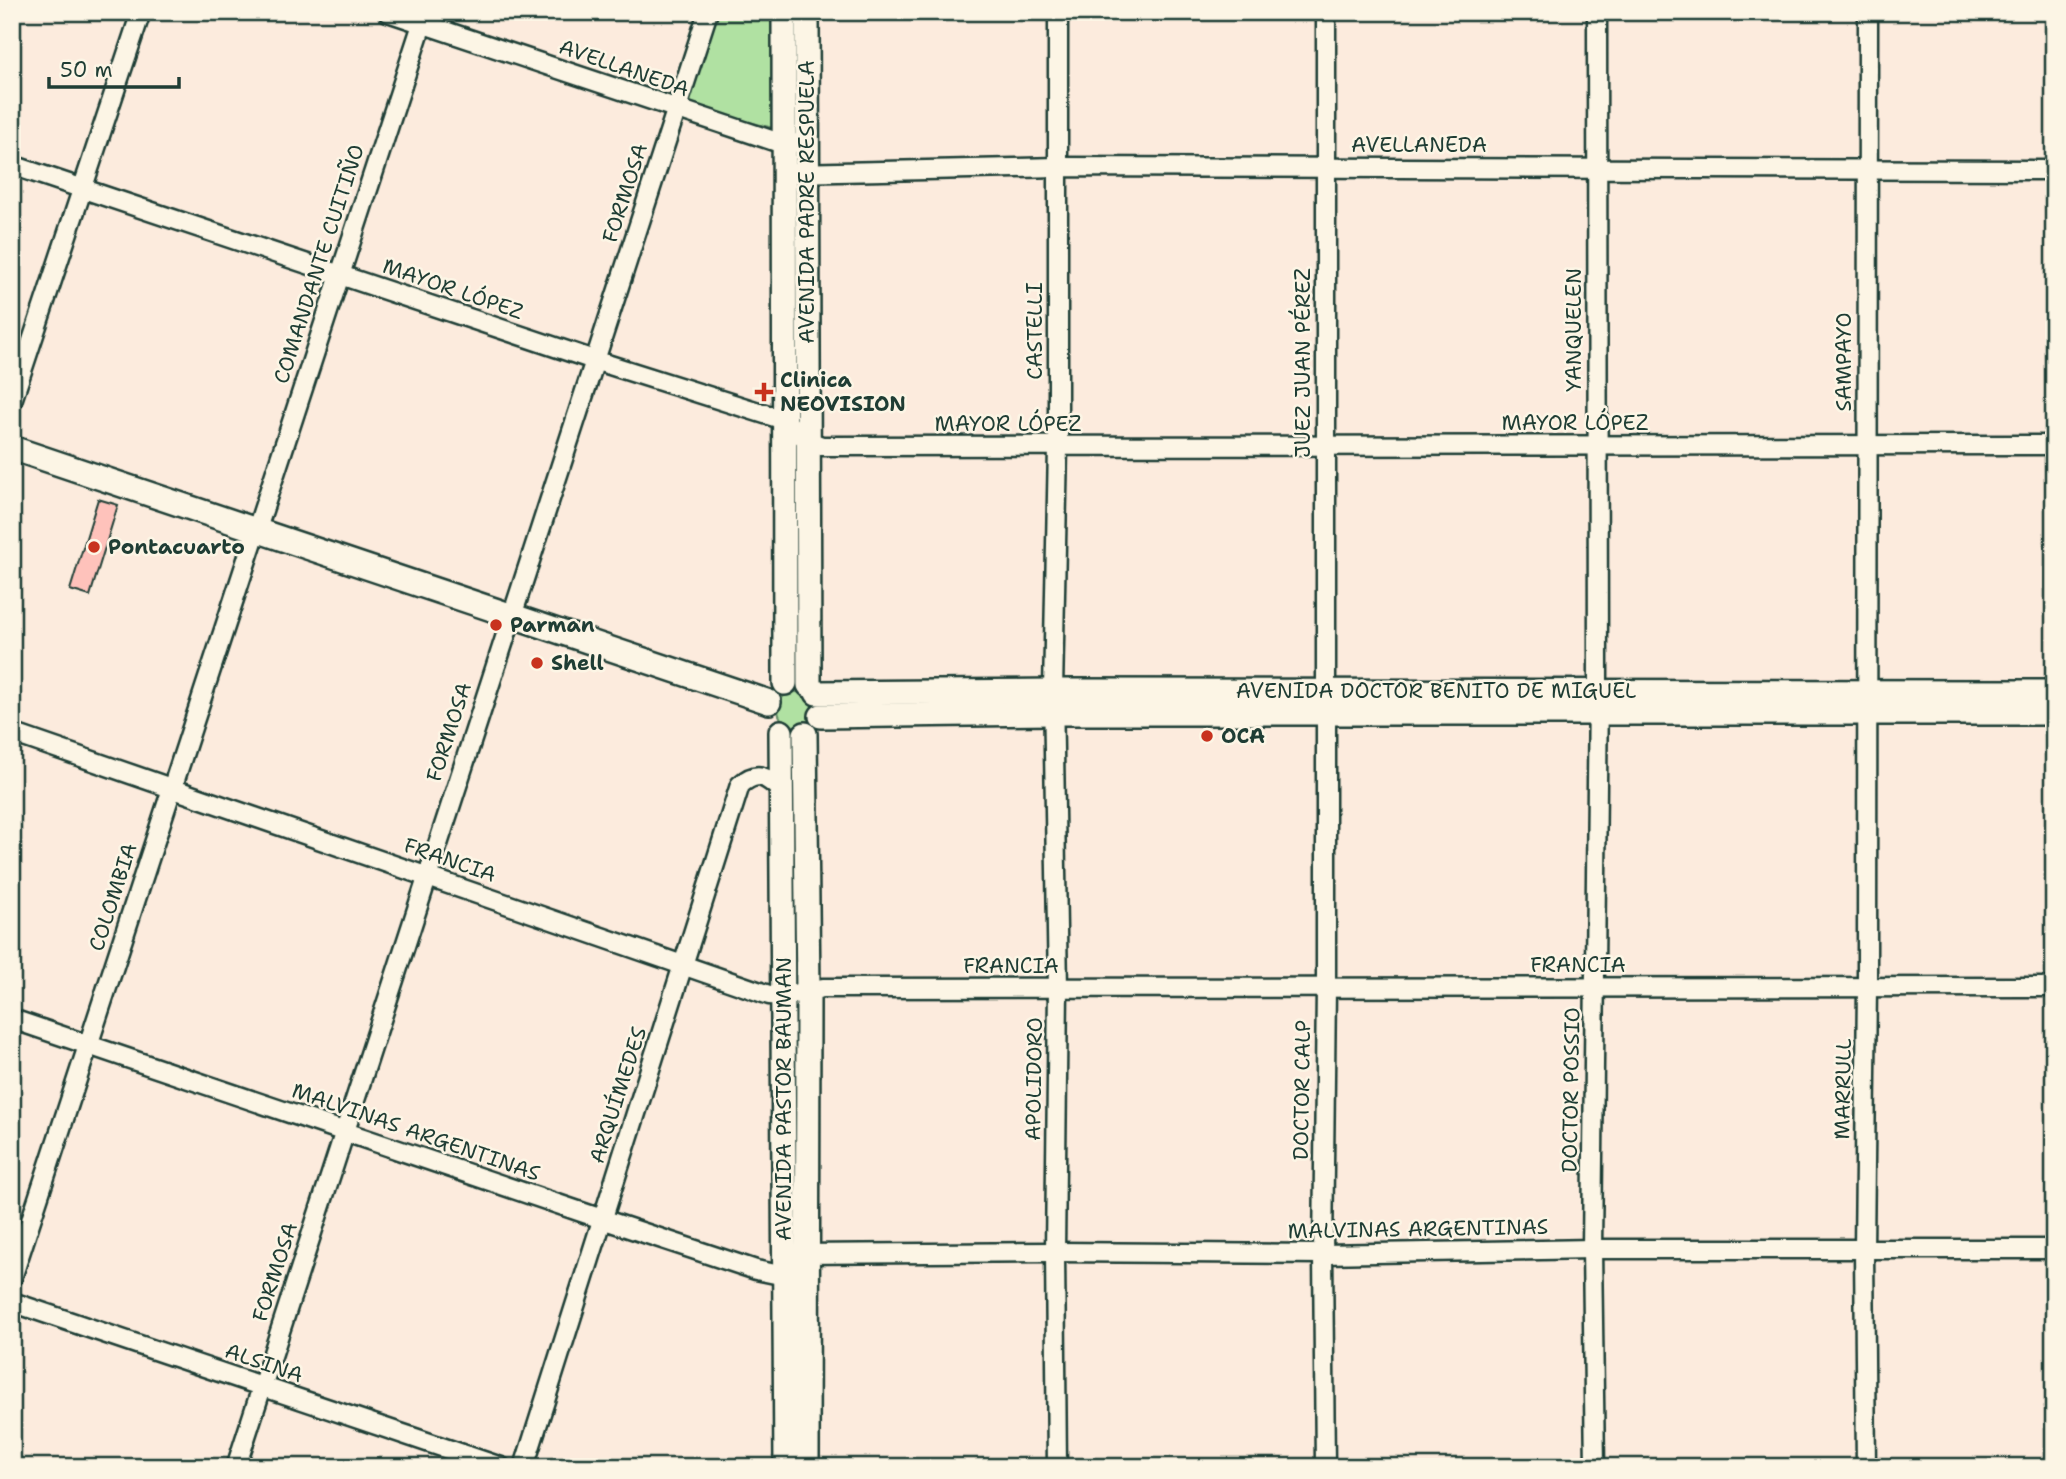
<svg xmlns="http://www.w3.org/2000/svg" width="2066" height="1479" font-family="'Shantell Sans',sans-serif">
<rect width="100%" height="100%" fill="#fcebdd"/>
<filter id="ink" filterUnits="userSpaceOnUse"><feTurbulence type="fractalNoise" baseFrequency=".0143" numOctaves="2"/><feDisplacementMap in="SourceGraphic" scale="14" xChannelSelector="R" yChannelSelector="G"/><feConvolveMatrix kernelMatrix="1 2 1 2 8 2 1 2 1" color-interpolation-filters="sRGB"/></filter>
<g filter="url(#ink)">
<g fill="#b0e1a2" stroke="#688f6b" stroke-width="2">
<polygon points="718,12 774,12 773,128 687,106"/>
<circle cx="795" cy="709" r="17"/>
</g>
<polygon fill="#fec2bb" stroke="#1f3d34" stroke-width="2" points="98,499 118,505 90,596 70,590"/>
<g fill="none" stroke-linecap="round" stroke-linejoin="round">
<defs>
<g id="minor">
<polyline points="388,12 783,144 794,143"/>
<polyline points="12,165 594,360 784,420 808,441 822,446 2054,445"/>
<polyline points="794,173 1058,167 2054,170"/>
<polyline points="12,401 141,12"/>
<polyline points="12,733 769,995 784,996 823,988 2054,987"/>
<polyline points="12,1019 602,1219 756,1270 785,1276 795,1275"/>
<polyline points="797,1254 1055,1252 1323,1254 1592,1249 2054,1249"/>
<polyline points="12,1278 426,12"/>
<polyline points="12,1302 501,1467"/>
<polyline points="236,1467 708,12"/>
<path d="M524,1467L740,785C758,769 766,777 782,791"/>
<polyline points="1057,1467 1055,1252 1058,989 1053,691 1058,447 1058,12"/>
<polyline points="1325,1467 1323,1254 1326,988 1326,12"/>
<polyline points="1595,1467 1592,1249 1598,691 1597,12"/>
<polyline points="1866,1467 1864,1250 1867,987 1868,12"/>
</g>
<g id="major">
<polyline points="784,12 785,683"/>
<polyline points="807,12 809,685"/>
<polyline points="12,448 769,702"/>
<polyline points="817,693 1053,691 2054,692"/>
<polyline points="821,716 1054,713 2054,713"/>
<polyline points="781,732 786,1467"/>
<polyline points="805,734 808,990 807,1467"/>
</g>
</defs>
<use href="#minor" stroke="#1f3d34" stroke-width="23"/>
<use href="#major" stroke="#1f3d34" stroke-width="28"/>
<use href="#minor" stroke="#fcf5e5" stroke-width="18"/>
<use href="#major" stroke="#fcf5e5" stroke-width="23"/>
</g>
</g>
<g fill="#c8321e" stroke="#fcf5e5" stroke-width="2.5">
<path d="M760.5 381.5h7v7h7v7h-7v7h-7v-7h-7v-7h7z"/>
<circle cx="94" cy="547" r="7"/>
<circle cx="496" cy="625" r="7"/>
<circle cx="537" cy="663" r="7"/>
<circle cx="1207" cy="736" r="7"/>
</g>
<g text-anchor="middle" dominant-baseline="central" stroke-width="5" stroke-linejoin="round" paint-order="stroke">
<g font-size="21" fill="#1f3d34" stroke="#fcf5e5">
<text transform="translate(624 68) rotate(19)">AVELLANEDA</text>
<text x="1419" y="145">AVELLANEDA</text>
<text transform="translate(625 193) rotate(-72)">FORMOSA</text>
<text transform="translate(807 202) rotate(-90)">AVENIDA PADRE RESPUELA</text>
<text transform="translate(319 264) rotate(-72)">COMANDANTE CUITIÑO</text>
<text transform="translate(453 289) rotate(19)">MAYOR LÓPEZ</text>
<text transform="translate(1574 330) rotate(-90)">YANQUELEN</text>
<text transform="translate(1035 331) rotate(-90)">CASTELLI</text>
<text transform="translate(1844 362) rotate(-90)">SAMPAYO</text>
<text transform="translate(1303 363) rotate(-90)">JUEZ JUAN PÉREZ</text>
<text x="1575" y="423">MAYOR LÓPEZ</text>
<text x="1008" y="424">MAYOR LÓPEZ</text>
<text x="1436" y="691">AVENIDA DOCTOR BENITO DE MIGUEL</text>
<text transform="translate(449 732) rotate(-72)">FORMOSA</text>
<text transform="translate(450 860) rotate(19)">FRANCIA</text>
<text transform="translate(113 897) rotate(-72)">COLOMBIA</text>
<text x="1578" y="965">FRANCIA</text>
<text x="1011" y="966">FRANCIA</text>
<text transform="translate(1034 1079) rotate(-89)">APOLIDORO</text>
<text transform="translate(1843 1089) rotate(-89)">MARRULL</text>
<text transform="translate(1302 1090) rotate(-89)">DOCTOR CALP</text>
<text transform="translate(1571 1090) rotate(-89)">DOCTOR POSSIO</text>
<text transform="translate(618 1095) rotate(-72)">ARQUÍMEDES</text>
<text transform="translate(784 1099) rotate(-90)">AVENIDA PASTOR BAUMAN</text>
<text transform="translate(416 1132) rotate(19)">MALVINAS ARGENTINAS</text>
<text transform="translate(1418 1229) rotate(-1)">MALVINAS ARGENTINAS</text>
<text transform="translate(275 1272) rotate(-72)">FORMOSA</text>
<text transform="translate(264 1363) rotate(19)">ALSINA</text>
</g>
<g font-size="21" font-weight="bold" fill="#1f3d34" stroke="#fcf5e5" text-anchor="start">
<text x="780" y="380">Clinica<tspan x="780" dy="24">NEOVISION</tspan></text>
<text x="108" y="547">Pontacuarto</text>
<text x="510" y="625">Parman</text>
<text x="551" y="663">Shell</text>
<text x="1221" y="736">OCA</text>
</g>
</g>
<rect width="2066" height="1479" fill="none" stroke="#fcf5e5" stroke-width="42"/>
<rect x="21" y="21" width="2024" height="1437" fill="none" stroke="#1f3d34" stroke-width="2.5" filter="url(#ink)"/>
<path d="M49 77v10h130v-10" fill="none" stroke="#1f3d34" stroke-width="3.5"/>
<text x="60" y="77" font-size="21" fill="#1f3d34" stroke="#fcf5e5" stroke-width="5" paint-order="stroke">50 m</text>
</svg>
